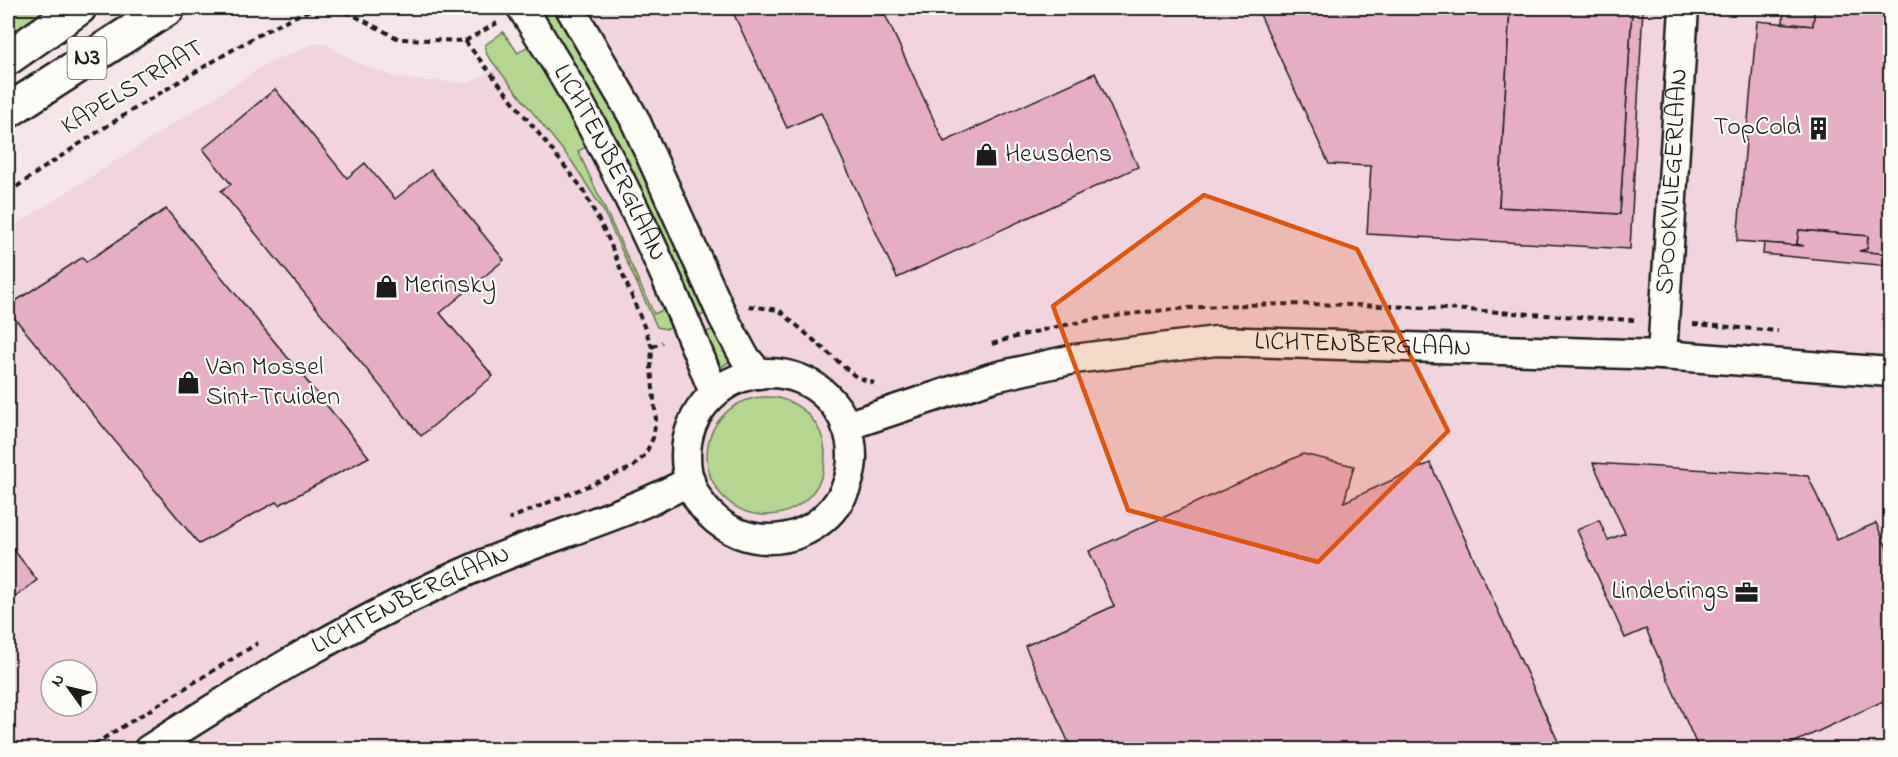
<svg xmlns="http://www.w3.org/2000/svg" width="1898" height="757" font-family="'Indie Flower',sans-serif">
<rect width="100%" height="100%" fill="#f6e5e8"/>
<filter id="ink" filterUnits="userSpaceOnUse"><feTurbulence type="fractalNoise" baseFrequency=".0167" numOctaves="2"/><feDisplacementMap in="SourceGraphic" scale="12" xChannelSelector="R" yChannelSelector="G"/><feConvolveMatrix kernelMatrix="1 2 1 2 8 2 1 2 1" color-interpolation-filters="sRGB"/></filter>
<g filter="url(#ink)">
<path fill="#f1d4dd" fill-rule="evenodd" d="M597,8H1890V749H8V230L266,64L313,44H326L356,62L399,79L470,83ZM51,670H87V706H51Z"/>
<g fill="#b5d690" stroke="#687956" stroke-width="1.5">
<polygon points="8,8 50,8 8,37"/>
<polygon points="547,8 556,8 635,145 709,312 695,318 580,76 542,11"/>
<polygon points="503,32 518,53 532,43 594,143 578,151 654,314 669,307 677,327 666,329 657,327 603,210 573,163 487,55 485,45"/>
<polygon points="715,328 731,361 719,368 703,334"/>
<circle cx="766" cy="456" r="59"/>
</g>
<g fill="#e5aec4" stroke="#1c1c1c" stroke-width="1.5">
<polygon points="731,8 882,8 944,142 1095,73 1138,167 897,278 821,113 787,128"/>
<polygon points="1257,8 1510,8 1499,207 1620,214 1632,8 1643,8 1630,249 1367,234 1371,166 1329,164"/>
<polygon points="1510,8 1632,8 1620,214 1499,207"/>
<polygon points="1784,8 1815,8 1813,26 1783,23"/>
<polygon points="1815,8 1890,8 1890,237 1888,237 1887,254 1859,251 1867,249 1868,236 1799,230 1797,244 1804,246 1737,241 1757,21 1813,26"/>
<polygon points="275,89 347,178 365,163 395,199 431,170 504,260 440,313 493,376 421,436 221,191 231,184 203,149"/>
<polygon points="166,209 369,457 279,505 276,502 199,544 8,310 8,306 83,257 86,262"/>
<polygon points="1799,230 1868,236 1867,249 1859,251 1887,254 1888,237 1890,237 1890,266 1763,254 1764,243 1804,246 1797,244"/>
<polygon points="1303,454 1354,466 1344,502 1430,463 1562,750 1072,750 1025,646 1114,606 1089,551"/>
<polygon points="1593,463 1808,476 1837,540 1876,523 1890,555 1890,698 1778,750 1699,750 1646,629 1625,638 1577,530 1599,520 1608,540 1625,533"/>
<polygon points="8,542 37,580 8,603"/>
<polygon points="8,706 14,714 8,719"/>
</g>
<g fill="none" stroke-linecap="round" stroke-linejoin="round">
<defs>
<g id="minor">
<path id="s1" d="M522,8C600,128 662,259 714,393"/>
<polyline points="570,8 634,118 723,317 744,356 759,374"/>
<path id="s2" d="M1662,355L1684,8"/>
<circle cx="769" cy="456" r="83"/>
<path id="s3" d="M846,426L994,377L1074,359L1216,341L1662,355L1890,372"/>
<path id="s4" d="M148,750C253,682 363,616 479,566C548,536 623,517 690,481"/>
</g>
<g id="primary">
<polyline points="8,58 79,8"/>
<polyline points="8,111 168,8"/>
</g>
</defs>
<use href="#minor" stroke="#1c1c1c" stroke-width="33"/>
<use href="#primary" stroke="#1c1c1c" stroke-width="38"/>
<g stroke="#1c1c1c" stroke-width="4" stroke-dasharray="6 4.5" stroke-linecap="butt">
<polyline points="325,8 351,14 399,39 465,41 497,23"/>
<polyline points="465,41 582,188 608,238 643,324 652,347 651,368 656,420 653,438 645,455 633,467 509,519"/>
<path d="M8,193C72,147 139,105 207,65C243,44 277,22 316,8"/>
<polyline points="749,306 779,310 856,377 874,383"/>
<polyline points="1693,324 1778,331"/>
<path d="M992,344C1194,280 1426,310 1634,320"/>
<polyline points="652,347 662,342"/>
<polyline points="85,750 258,643"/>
</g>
<use href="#minor" stroke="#fdfcf7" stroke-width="28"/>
<use href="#primary" stroke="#fdfcf7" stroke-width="33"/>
</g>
</g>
<path fill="#de560d" fill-opacity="0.2" stroke="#de560d" stroke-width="4.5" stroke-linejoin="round" d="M1204,195L1357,249L1448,431L1318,562L1128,510L1053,306Z"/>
<defs>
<symbol id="building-bare" viewBox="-9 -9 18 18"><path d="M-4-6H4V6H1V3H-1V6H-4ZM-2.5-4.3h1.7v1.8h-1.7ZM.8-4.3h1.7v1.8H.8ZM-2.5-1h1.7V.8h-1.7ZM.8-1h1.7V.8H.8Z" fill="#1c1c1c" stroke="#fdfcf7" stroke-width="2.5" paint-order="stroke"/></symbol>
<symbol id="shop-bare" viewBox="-9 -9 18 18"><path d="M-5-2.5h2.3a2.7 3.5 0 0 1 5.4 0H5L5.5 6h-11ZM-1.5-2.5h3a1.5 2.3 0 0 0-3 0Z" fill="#1c1c1c" stroke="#fdfcf7" stroke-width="2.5" paint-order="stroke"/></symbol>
<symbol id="office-bare" viewBox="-9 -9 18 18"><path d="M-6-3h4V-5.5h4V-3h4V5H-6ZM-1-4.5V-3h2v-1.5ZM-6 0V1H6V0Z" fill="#1c1c1c" stroke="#fdfcf7" stroke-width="2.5" paint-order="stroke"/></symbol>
</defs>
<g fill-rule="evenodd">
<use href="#building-bare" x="1802" y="112" width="33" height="33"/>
<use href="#shop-bare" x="970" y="138" width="33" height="33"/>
<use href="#shop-bare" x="370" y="270" width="33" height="33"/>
<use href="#shop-bare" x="172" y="366" width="33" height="33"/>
<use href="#office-bare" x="1730" y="576" width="33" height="33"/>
</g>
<g text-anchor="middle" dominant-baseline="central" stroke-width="4.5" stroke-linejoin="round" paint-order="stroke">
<rect fill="#fdfcf7" stroke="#605f5e" stroke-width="1.5" x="67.5" y="37" width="39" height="42" rx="4.5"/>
<g font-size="24" font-weight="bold" fill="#1c1c1c">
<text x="87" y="58">N3</text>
</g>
<g font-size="26" fill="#1c1c1c" stroke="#fdfcf7">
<text transform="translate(133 88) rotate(-31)">KAPELSTRAAT</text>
<text stroke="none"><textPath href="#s1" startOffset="178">LICHTENBERGLAAN</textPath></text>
<text stroke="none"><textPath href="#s2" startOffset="174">SPOOKVLIEGERLAAN</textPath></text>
<text stroke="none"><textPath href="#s3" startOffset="528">LICHTENBERGLAAN</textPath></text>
<text stroke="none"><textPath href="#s4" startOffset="303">LICHTENBERGLAAN</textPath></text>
</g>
<g font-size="26" fill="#1c1c1c" stroke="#fdfcf7" text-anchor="start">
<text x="1801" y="128" text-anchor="end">TopCold</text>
<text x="1005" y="155">Heusdens</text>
<text x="404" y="286">Merinsky</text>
<text x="206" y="368">Van Mossel<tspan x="206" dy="30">Sint-Truiden</tspan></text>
<text x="1729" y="592" text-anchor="end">Lindebrings</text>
</g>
</g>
<rect width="1898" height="757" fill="none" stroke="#fdfcf7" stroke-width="30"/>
<rect x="15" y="15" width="1868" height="727" fill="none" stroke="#1c1c1c" stroke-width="2" filter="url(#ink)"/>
<g transform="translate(69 688) rotate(304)"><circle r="28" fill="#fdfcf7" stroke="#a3a29f" stroke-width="1.5"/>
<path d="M0-4.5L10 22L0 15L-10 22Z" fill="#1c1c1c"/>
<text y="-9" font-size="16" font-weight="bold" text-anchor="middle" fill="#1c1c1c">N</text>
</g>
</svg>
